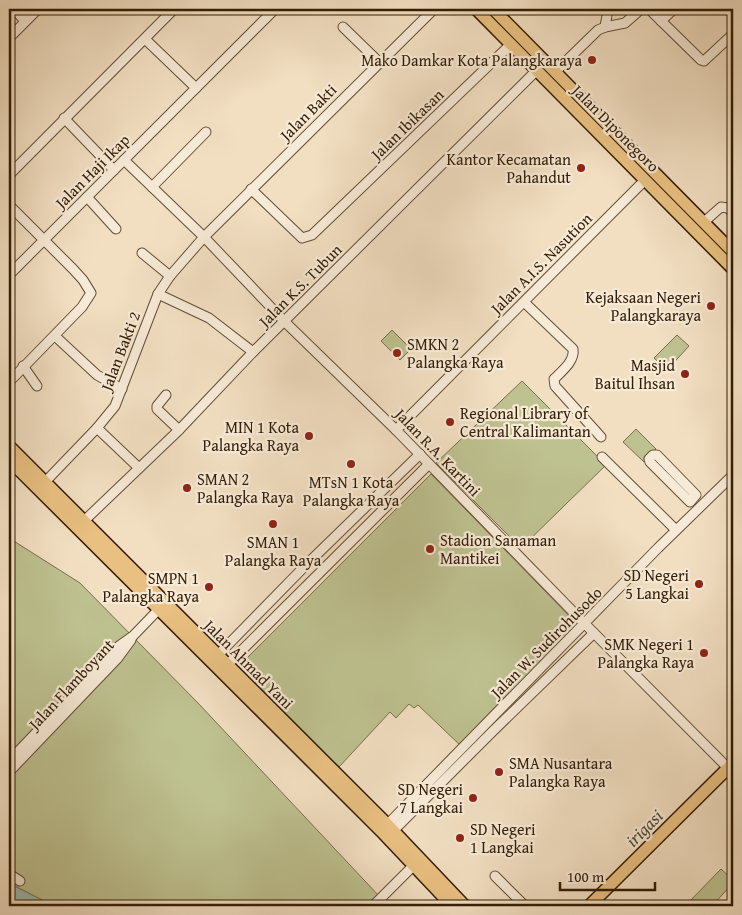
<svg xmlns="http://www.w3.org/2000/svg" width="742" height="915" font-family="'Gentium Book Plus',serif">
<rect width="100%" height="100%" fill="#f2dfc2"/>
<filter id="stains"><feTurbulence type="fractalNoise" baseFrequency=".004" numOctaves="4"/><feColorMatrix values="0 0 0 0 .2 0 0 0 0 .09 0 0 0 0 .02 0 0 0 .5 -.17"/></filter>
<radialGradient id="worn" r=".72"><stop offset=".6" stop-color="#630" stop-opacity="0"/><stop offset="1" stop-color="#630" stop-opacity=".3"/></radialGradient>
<g fill="#bec190" stroke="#786f4a">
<polygon points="392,330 411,349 400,360 381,341"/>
<polygon points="677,335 689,346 667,370 654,358"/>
<polygon points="522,381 606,465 521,548 436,463"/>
<polygon points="636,429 656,449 644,462 623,442"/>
<polygon points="431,474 578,625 461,746 418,705 414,708 409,704 396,718 390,712 339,767 238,667"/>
<polygon points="9,538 80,583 198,703 379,896 378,906 54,906 9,883"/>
<polygon points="721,869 733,880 733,883 712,906 688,906 686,905"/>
</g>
<polygon fill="#9cbdb0" stroke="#727d6c" points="9,883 10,884 54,906 9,906"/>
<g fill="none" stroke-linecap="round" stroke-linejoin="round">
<polyline stroke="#727d6c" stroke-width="2" points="726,762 733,754"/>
<defs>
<g id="minor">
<polyline points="14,9 25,21"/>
<polyline points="649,9 701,60 704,61 733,34"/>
<polyline points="661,21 674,9"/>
<polyline points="343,27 379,62"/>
<polyline points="605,27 608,9"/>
<polyline points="9,38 38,9"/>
<polyline points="145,39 196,88"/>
<polyline points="555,72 598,30 605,27 625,23 641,9"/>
<polyline points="64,118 114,170"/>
<polyline points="124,160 204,237 285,322 396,430 585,624 728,768"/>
<polyline points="9,175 174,9"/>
<polyline points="152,187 206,132"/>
<polyline points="251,189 302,238 312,235 510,45"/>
<polyline points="87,197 116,229"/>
<polyline points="9,205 73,269 83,280 91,293 82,307 9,382"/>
<polyline points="704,222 721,207 728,208 733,213"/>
<polyline points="142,253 170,276"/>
<polyline points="9,275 275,9"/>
<polyline points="158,294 209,318 253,352"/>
<path d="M524,302L573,349C575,361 562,371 554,379L555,386L601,437"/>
<polyline points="55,336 97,375 122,389"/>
<polyline points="23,366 37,386"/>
<polyline points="166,395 157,406 157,409 179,430"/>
<polyline points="396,430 645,180"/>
<polygon points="653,455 657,455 696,495 690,502 650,462 649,459"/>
<polyline points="602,457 676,530"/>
<polyline points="139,468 97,428 115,406 158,294 170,276 204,237 434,9"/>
<polyline points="45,482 97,428"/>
<polyline points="85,520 179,430 253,352 536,71"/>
<polyline points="218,655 306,565 420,454"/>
<polyline points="228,664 429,464"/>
<polyline points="9,761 119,646 133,636 159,609"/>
<polyline points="9,772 117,659 131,640"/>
<polyline points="383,829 658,548 733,475"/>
<polyline points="389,835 494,730 594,633"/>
<polyline points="9,874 20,881"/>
<polyline points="495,876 525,906"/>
<polyline points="373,906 414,865"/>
</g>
<g id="major">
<polyline points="476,9 733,269"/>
<polyline points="493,9 733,252"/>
<polyline points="9,446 388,825 465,906"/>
<polyline points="9,460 381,831 452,906"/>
<polyline points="589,906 733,763"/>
</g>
</defs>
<use href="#minor" stroke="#634e34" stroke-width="11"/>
<use href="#major" stroke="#331d05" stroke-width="14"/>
<use href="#minor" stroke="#f7ead7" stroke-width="9"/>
<use href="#major" stroke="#e9c081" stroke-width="11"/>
</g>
<g fill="#8f2418" stroke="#f7ead7" stroke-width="2">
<circle cx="592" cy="60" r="5"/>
<circle cx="581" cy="168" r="5"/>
<circle cx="711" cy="306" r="5"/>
<circle cx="397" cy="353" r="5"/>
<circle cx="685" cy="374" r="5"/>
<circle cx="450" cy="422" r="5"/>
<circle cx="309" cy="436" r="5"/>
<circle cx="351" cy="464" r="5"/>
<circle cx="187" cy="488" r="5"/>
<circle cx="273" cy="524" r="5"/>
<circle cx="430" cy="549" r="5"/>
<circle cx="699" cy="584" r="5"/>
<circle cx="209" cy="587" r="5"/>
<circle cx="704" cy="653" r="5"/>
<circle cx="499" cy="772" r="5"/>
<circle cx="473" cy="798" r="5"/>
<circle cx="460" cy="838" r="5"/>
</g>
<g text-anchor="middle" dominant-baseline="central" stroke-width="4.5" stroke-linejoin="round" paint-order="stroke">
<g font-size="16" fill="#331d05" stroke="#f7ead7" text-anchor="end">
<text x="582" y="60">Mako Damkar Kota Palangkaraya</text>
<text x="571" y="159">Kantor Kecamatan<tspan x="571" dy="18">Pahandut</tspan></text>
<text x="701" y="297">Kejaksaan Negeri<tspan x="701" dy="18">Palangkaraya</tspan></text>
<text x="407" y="344" text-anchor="start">SMKN 2<tspan x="407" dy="18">Palangka Raya</tspan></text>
<text x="675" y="365">Masjid<tspan x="675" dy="18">Baitul Ihsan</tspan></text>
<text x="460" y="413" text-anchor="start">Regional Library of<tspan x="460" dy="18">Central Kalimantan</tspan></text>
<text x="299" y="427">MIN 1 Kota<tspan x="299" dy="18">Palangka Raya</tspan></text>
<text x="197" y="479" text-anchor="start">SMAN 2<tspan x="197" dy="18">Palangka Raya</tspan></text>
<text x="351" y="482" text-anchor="middle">MTsN 1 Kota<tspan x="351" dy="18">Palangka Raya</tspan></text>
<text x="440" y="540" text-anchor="start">Stadion Sanaman<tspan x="440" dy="18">Mantikei</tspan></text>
<text x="273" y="542" text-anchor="middle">SMAN 1<tspan x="273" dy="18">Palangka Raya</tspan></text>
<text x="689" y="575">SD Negeri<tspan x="689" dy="18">5 Langkai</tspan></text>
<text x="199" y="578">SMPN 1<tspan x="199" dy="18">Palangka Raya</tspan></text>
<text x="694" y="644">SMK Negeri 1<tspan x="694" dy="18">Palangka Raya</tspan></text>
<text x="509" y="763" text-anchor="start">SMA Nusantara<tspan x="509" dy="18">Palangka Raya</tspan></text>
<text x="463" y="789">SD Negeri<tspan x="463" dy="18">7 Langkai</tspan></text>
<text x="470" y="829" text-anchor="start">SD Negeri<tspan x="470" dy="18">1 Langkai</tspan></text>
</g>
<g font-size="16" fill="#331d05" stroke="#f7ead7">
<text transform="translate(308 112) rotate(-45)">Jalan Bakti</text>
<text transform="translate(407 124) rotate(-44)">Jalan Ibikasan</text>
<text transform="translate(616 128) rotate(45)">Jalan Diponegoro</text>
<text transform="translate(92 171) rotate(-45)">Jalan Haji Ikap</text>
<text transform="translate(541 263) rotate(-45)">Jalan A.I.S. Nasution</text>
<text transform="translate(300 285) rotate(-45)">Jalan K.S. Tubun</text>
<text transform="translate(120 351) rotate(-69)">Jalan Bakti 2</text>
<text transform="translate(438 452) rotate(46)">Jalan R.A. Kartini</text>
<text transform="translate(546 642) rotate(-45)">Jalan W. Sudirohusodo</text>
<text transform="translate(249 664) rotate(45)">Jalan Ahmad Yani</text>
<text transform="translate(71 684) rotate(-47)">Jalan Flamboyant</text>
</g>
<g font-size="18" font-style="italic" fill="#524d38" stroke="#f7ead7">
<text transform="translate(644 828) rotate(-45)">irigasi</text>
</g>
</g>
<rect width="742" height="915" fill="none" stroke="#f2dfc2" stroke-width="30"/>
<rect x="10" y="10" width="722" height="895" fill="none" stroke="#331d05" stroke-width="2.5"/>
<rect x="15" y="15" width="712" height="885" fill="none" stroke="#331d05"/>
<path d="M560 882v8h95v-8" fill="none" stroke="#331d05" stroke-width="2.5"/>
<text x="567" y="882" font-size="15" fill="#331d05" stroke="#f7ead7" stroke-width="4" paint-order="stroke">100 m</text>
<rect width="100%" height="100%" filter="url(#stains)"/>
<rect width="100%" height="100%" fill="url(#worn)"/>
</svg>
